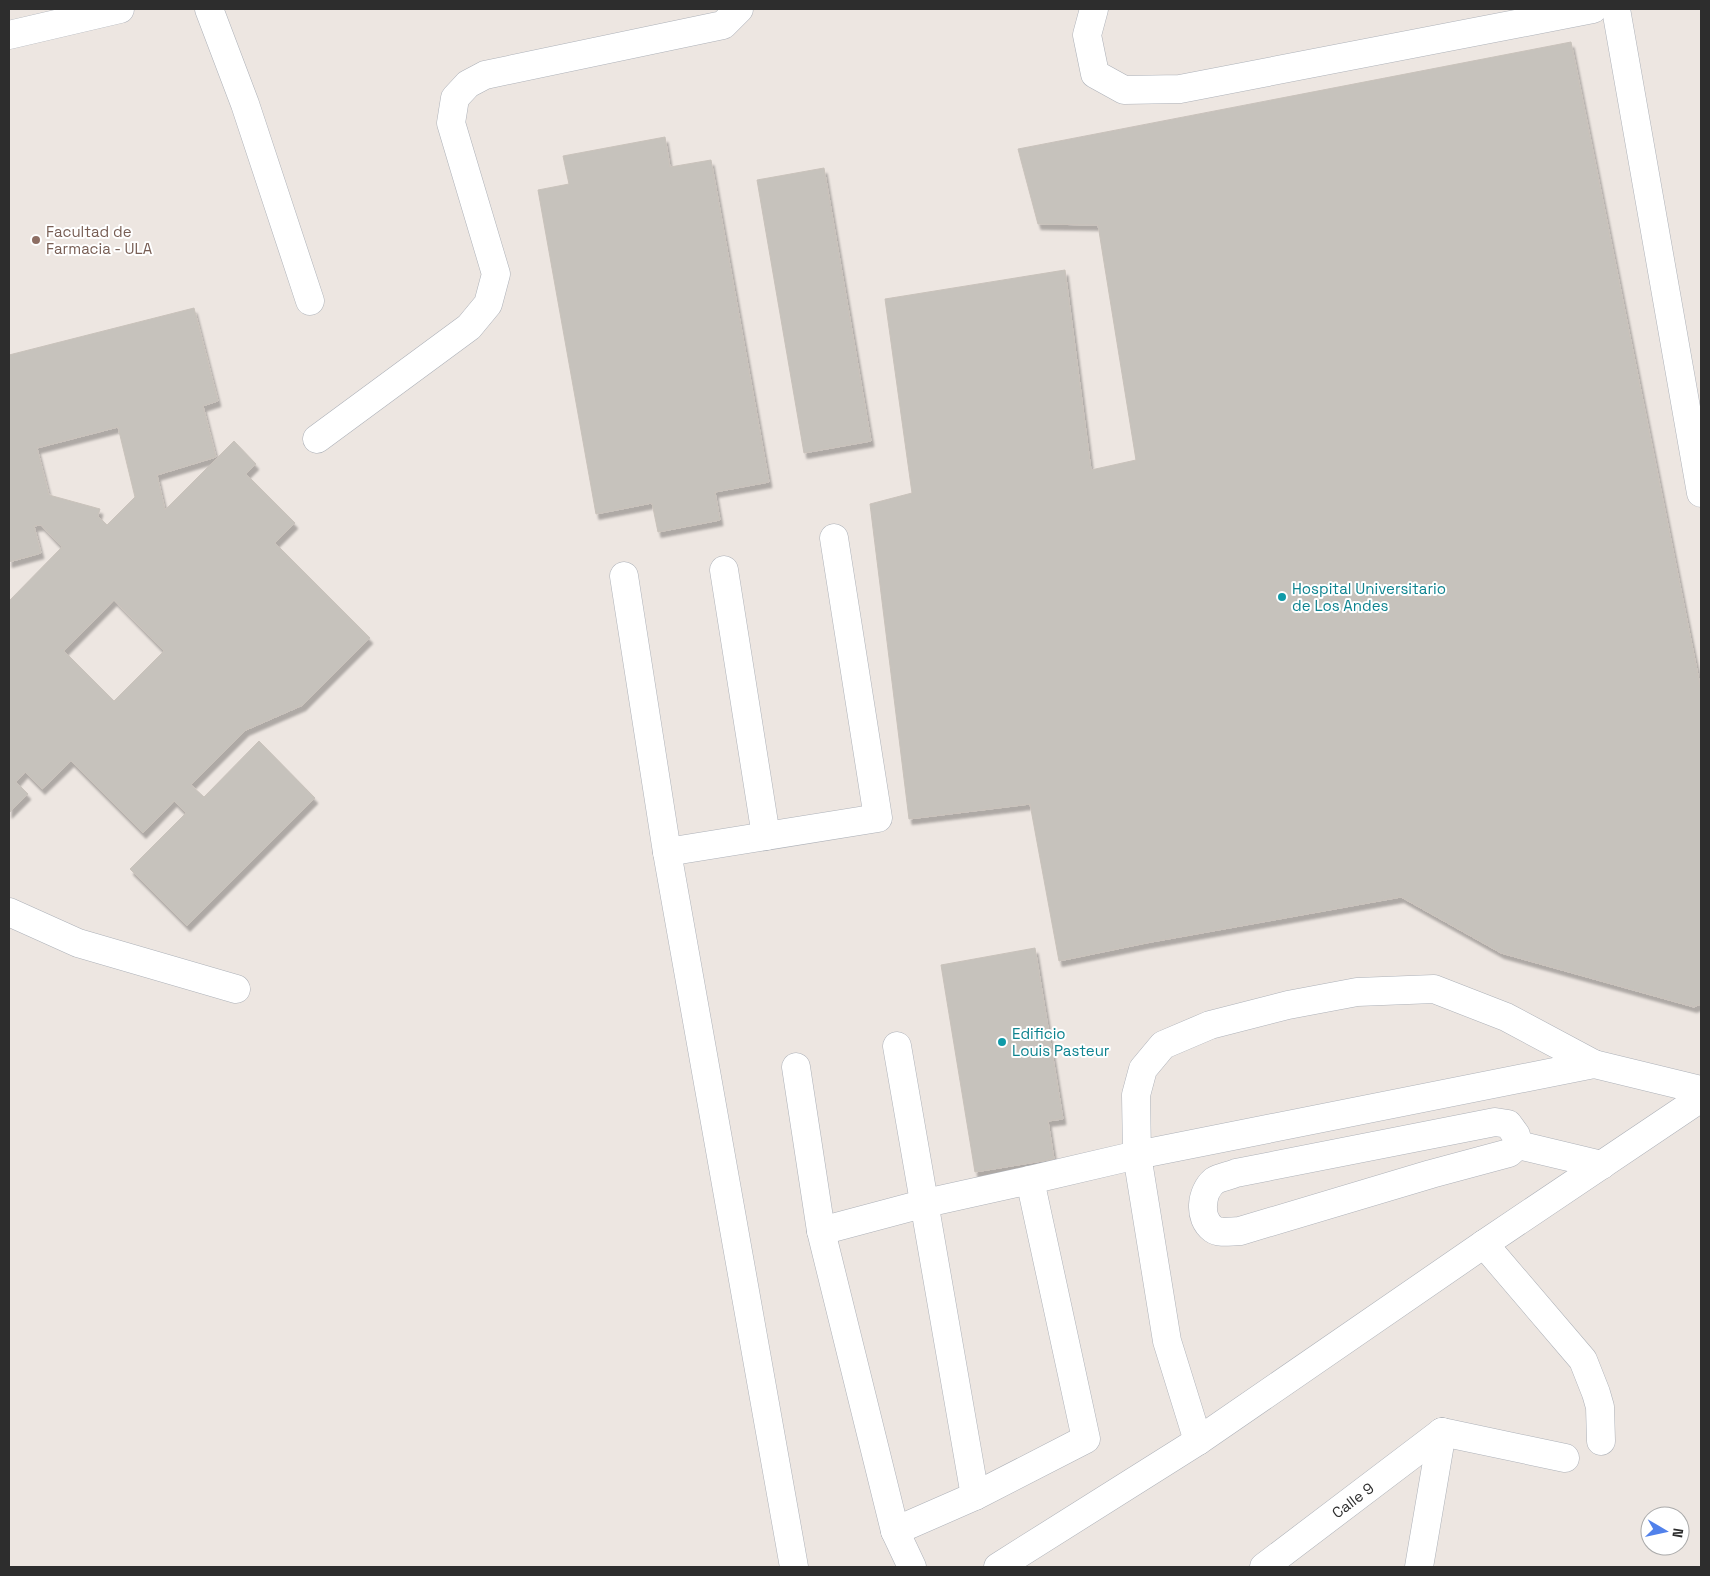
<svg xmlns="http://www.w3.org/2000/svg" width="1710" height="1576" font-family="'Space Grotesk',sans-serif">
<defs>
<filter id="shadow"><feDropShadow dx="3" dy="5.5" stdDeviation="1" flood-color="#0004"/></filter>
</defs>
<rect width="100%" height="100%" fill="#ede6e1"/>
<g fill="#c6c2bc" stroke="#c9c2bb" fill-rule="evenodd" filter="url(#shadow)">
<polygon points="1571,42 1701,690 1701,1004 1694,1007 1501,953 1401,897 1146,943 1059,961 1030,804 909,819 870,504 912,493 885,299 1065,270 1091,470 1136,460 1098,225 1038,224 1018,149"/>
<polygon points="665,137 670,167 711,160 769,482 715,492 720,520 658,532 652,503 596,514 538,190 569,184 563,156"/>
<polygon points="824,168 871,441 804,453 757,180"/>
<path d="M194,308L218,401L203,406L216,457L157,475L165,510L234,441L256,464L246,474L295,523L275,543L370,638L303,705L246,730L191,785L204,797L259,741L315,798L187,926L130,869L186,813L174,801L143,833L71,761L42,789L25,772L16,782L28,794L9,813V601L62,547L41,525L34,526L41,553L9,562V355ZM118,427L135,497L107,525L98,516L100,509L49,495L37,448ZM114,600L164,651L114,701L64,651Z"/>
<polygon points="1035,948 1063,1119 1048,1121 1054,1159 975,1172 941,965"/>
</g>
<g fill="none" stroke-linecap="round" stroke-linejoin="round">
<defs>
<g id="minor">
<polyline points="209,9 245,104 310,301"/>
<polyline points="1094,9 1087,35 1095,74 1124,90 1180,89 1593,9"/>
<polyline points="1616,9 1701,493"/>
<polyline points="9,35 120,9"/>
<polyline points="317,439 469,327 488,304 496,274 451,123 455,98 468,84 485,75 723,25 739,9"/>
<polyline points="724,570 766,836"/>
<polyline points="624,576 667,852 794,1567"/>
<polyline points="667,852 878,818 834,538"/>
<polyline points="9,912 78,943 236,989"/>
<polyline points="897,1046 975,1496"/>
<polyline points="796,1067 821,1231 895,1531 912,1567"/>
<path d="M1495,1122L1508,1124L1516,1135L1518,1145L1509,1153L1431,1174L1240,1231C1231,1231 1220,1234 1213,1229C1198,1218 1201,1192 1214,1181C1220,1177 1229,1176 1236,1173Z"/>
<polyline points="1518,1145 1602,1165"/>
<polyline points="821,1231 926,1203 1030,1180 1137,1155 1594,1064 1701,1090"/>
<polyline points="1484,1244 1583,1360 1596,1393 1600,1407 1601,1441"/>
<polyline points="1442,1432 1565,1458"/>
<polyline points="1198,1441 1167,1341 1137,1155 1136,1095 1143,1069 1163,1045 1210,1025 1288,1005 1357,992 1434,989 1506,1017 1594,1064"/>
<polyline points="895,1531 975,1496 1086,1439 1030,1180"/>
<polyline points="998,1567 1198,1441 1484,1244 1701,1098"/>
<path id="s1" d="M1264,1567L1442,1432"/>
<polyline points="1419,1567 1442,1432"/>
</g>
</defs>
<use href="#minor" stroke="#adb1b8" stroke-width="29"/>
<use href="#minor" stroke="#fff" stroke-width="28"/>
</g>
<circle fill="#8d6e63" stroke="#fff" stroke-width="2" cx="36" cy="240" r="5"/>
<g fill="#0f9aa8" stroke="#fff" stroke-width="2">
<circle cx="1282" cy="597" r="5"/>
<circle cx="1002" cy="1042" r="5"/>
</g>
<g text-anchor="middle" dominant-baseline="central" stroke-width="4" stroke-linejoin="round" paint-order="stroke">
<g font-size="15" fill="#785e54" stroke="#fff" text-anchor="start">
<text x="46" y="231">Facultad de<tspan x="46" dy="17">Farmacia - ULA</tspan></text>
</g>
<g font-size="15" fill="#0d838f" stroke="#fff" text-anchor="start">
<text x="1292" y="588">Hospital Universitario<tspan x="1292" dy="17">de Los Andes</tspan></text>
<text x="1012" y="1033">Edificio<tspan x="1012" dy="17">Louis Pasteur</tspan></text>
</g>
<g font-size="15" fill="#2d2d2d" stroke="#fff">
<text stroke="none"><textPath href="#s1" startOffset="111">Calle 9</textPath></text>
</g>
</g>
<rect width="1710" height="1576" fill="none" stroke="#2d2d2d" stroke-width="20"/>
<g transform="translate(1665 1531) rotate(99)"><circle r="24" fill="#ffffff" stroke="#ababab"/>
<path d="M0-4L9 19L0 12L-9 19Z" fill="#5181eb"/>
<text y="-8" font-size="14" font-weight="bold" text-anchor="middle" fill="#2d2d2d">N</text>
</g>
</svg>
